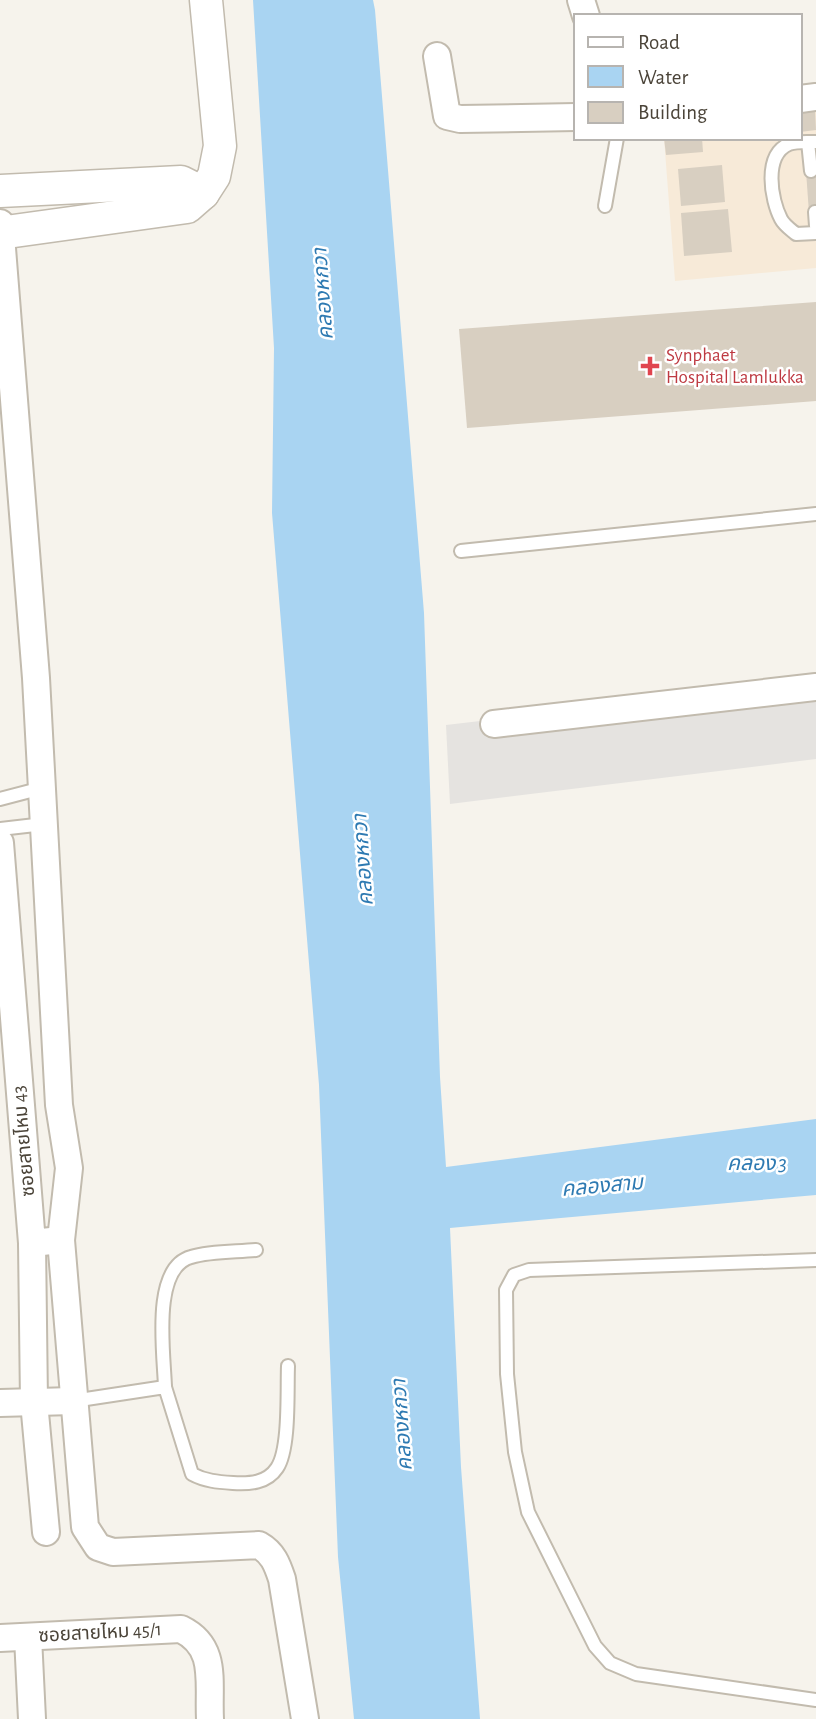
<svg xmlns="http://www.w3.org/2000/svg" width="816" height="1719" font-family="'Alegreya Sans','Noto Sans Thai',sans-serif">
<rect width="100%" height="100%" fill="#f6f3ec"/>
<polygon fill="#f7ead8" points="816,107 816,268 675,281 664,138 800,138 800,108"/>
<polygon fill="#e5e3e0" points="816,682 816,759 450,804 446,725"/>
<polygon fill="#a9d4f2" points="253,0 373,0 375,10 424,613 440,1077 446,1167 816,1119 816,1195 450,1228 461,1467 480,1719 354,1719 338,1557 319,1085 272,513 274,348"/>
<g fill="#d8cfc1">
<polygon points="815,110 816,130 800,132 800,111"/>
<polygon points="664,138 702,138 703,152 666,155"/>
<polygon points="722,165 725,202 681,206 678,169"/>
<polygon points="816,170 816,212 809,213 806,171"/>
<polygon points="728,209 732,252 684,256 681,213"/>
<polygon points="816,302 816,401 467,428 459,329"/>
</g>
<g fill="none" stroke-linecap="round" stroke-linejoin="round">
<defs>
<g id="service">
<polyline points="808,142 811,171"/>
<path d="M816,142C808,142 796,141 789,144C763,155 771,200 781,219C784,225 790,229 796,234L816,233"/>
<polyline points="605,206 617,138"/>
<polyline points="815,212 816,226"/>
<polyline points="461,551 816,514"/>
<polyline points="0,799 42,788"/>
<polyline points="0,829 44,824"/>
<polyline points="816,1260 529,1270 514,1275 506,1290 507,1374 515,1452 528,1512 595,1646 610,1663 636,1674 816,1700"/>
<path d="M165,1387C164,1354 151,1268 191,1257C211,1251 235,1252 256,1250"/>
<path d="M73,1401L165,1387L192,1474C205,1481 218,1482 233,1483C250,1484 267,1483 277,1468C290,1449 287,1390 288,1366"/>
</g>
<g id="minor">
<polyline points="581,0 586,16"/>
<polyline points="437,56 447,116 460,119 576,117"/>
<polyline points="800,99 816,97"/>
<path d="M0,223L36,678L59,1105L69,1168L61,1240L85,1527L98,1547L113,1552L259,1545C273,1553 277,1564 282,1579L305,1719"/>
<polyline points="494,724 816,687"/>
<polyline points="0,843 32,1243 61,1240"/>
<polyline points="32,1243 34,1402 46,1532"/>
<polyline points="0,1403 73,1401"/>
<polyline points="28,1637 32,1719"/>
<path d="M0,1638L181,1629C218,1647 208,1682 210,1719"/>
</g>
<g id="tertiary">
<polyline points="0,191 181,182 203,193"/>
<polyline points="0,233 187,207 203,193 214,176 220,146 206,0"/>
</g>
</defs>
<use href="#service" stroke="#c2bbae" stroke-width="16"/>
<use href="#minor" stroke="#c2bbae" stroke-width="30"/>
<use href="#tertiary" stroke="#c2bbae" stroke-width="35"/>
<use href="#service" stroke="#fff" stroke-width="12"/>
<use href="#minor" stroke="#fff" stroke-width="26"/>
<use href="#tertiary" stroke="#fff" stroke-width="32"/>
</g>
<path fill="#e0444e" stroke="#fff" stroke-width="2.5" d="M646.5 355.5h7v7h7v7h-7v7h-7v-7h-7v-7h7z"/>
<g text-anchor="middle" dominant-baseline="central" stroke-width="5" stroke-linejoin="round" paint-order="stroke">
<g font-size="19" fill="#be3a42" stroke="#fff" text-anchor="start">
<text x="666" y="355">Synphaet<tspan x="666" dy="22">Hospital Lamlukka</tspan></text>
</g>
<g font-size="19" fill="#4b4439" stroke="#fff">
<text transform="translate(24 1141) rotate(-95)">ซอยสายไหม 43</text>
<text transform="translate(100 1633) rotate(-3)">ซอยสายไหม 45/1</text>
</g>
<g font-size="21" font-style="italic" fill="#2e7ab2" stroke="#fff">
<text transform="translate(323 294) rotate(-94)">คลองหกวา</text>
<text transform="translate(363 860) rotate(-94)">คลองหกวา</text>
<text x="757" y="1163">คลอง 3</text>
<text transform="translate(602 1186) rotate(-5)">คลองสาม</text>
<text transform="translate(402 1425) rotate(-94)">คลองหกวา</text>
</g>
</g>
<rect x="574" y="14" width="228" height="126" fill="#ffffff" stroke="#b7b4b0" stroke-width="2"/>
<rect x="588" y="37" width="35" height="10" fill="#ffffff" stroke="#b7b4b0" stroke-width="2"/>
<text x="638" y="49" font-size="21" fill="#4b4439">Road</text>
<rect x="588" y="66" width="35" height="21" fill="#a9d4f2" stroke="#b7b4b0" stroke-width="2"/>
<text x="638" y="84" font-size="21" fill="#4b4439">Water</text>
<rect x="588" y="102" width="35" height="21" fill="#d8cfc1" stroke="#b7b4b0" stroke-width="2"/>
<text x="638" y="119" font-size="21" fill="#4b4439">Building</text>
</svg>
